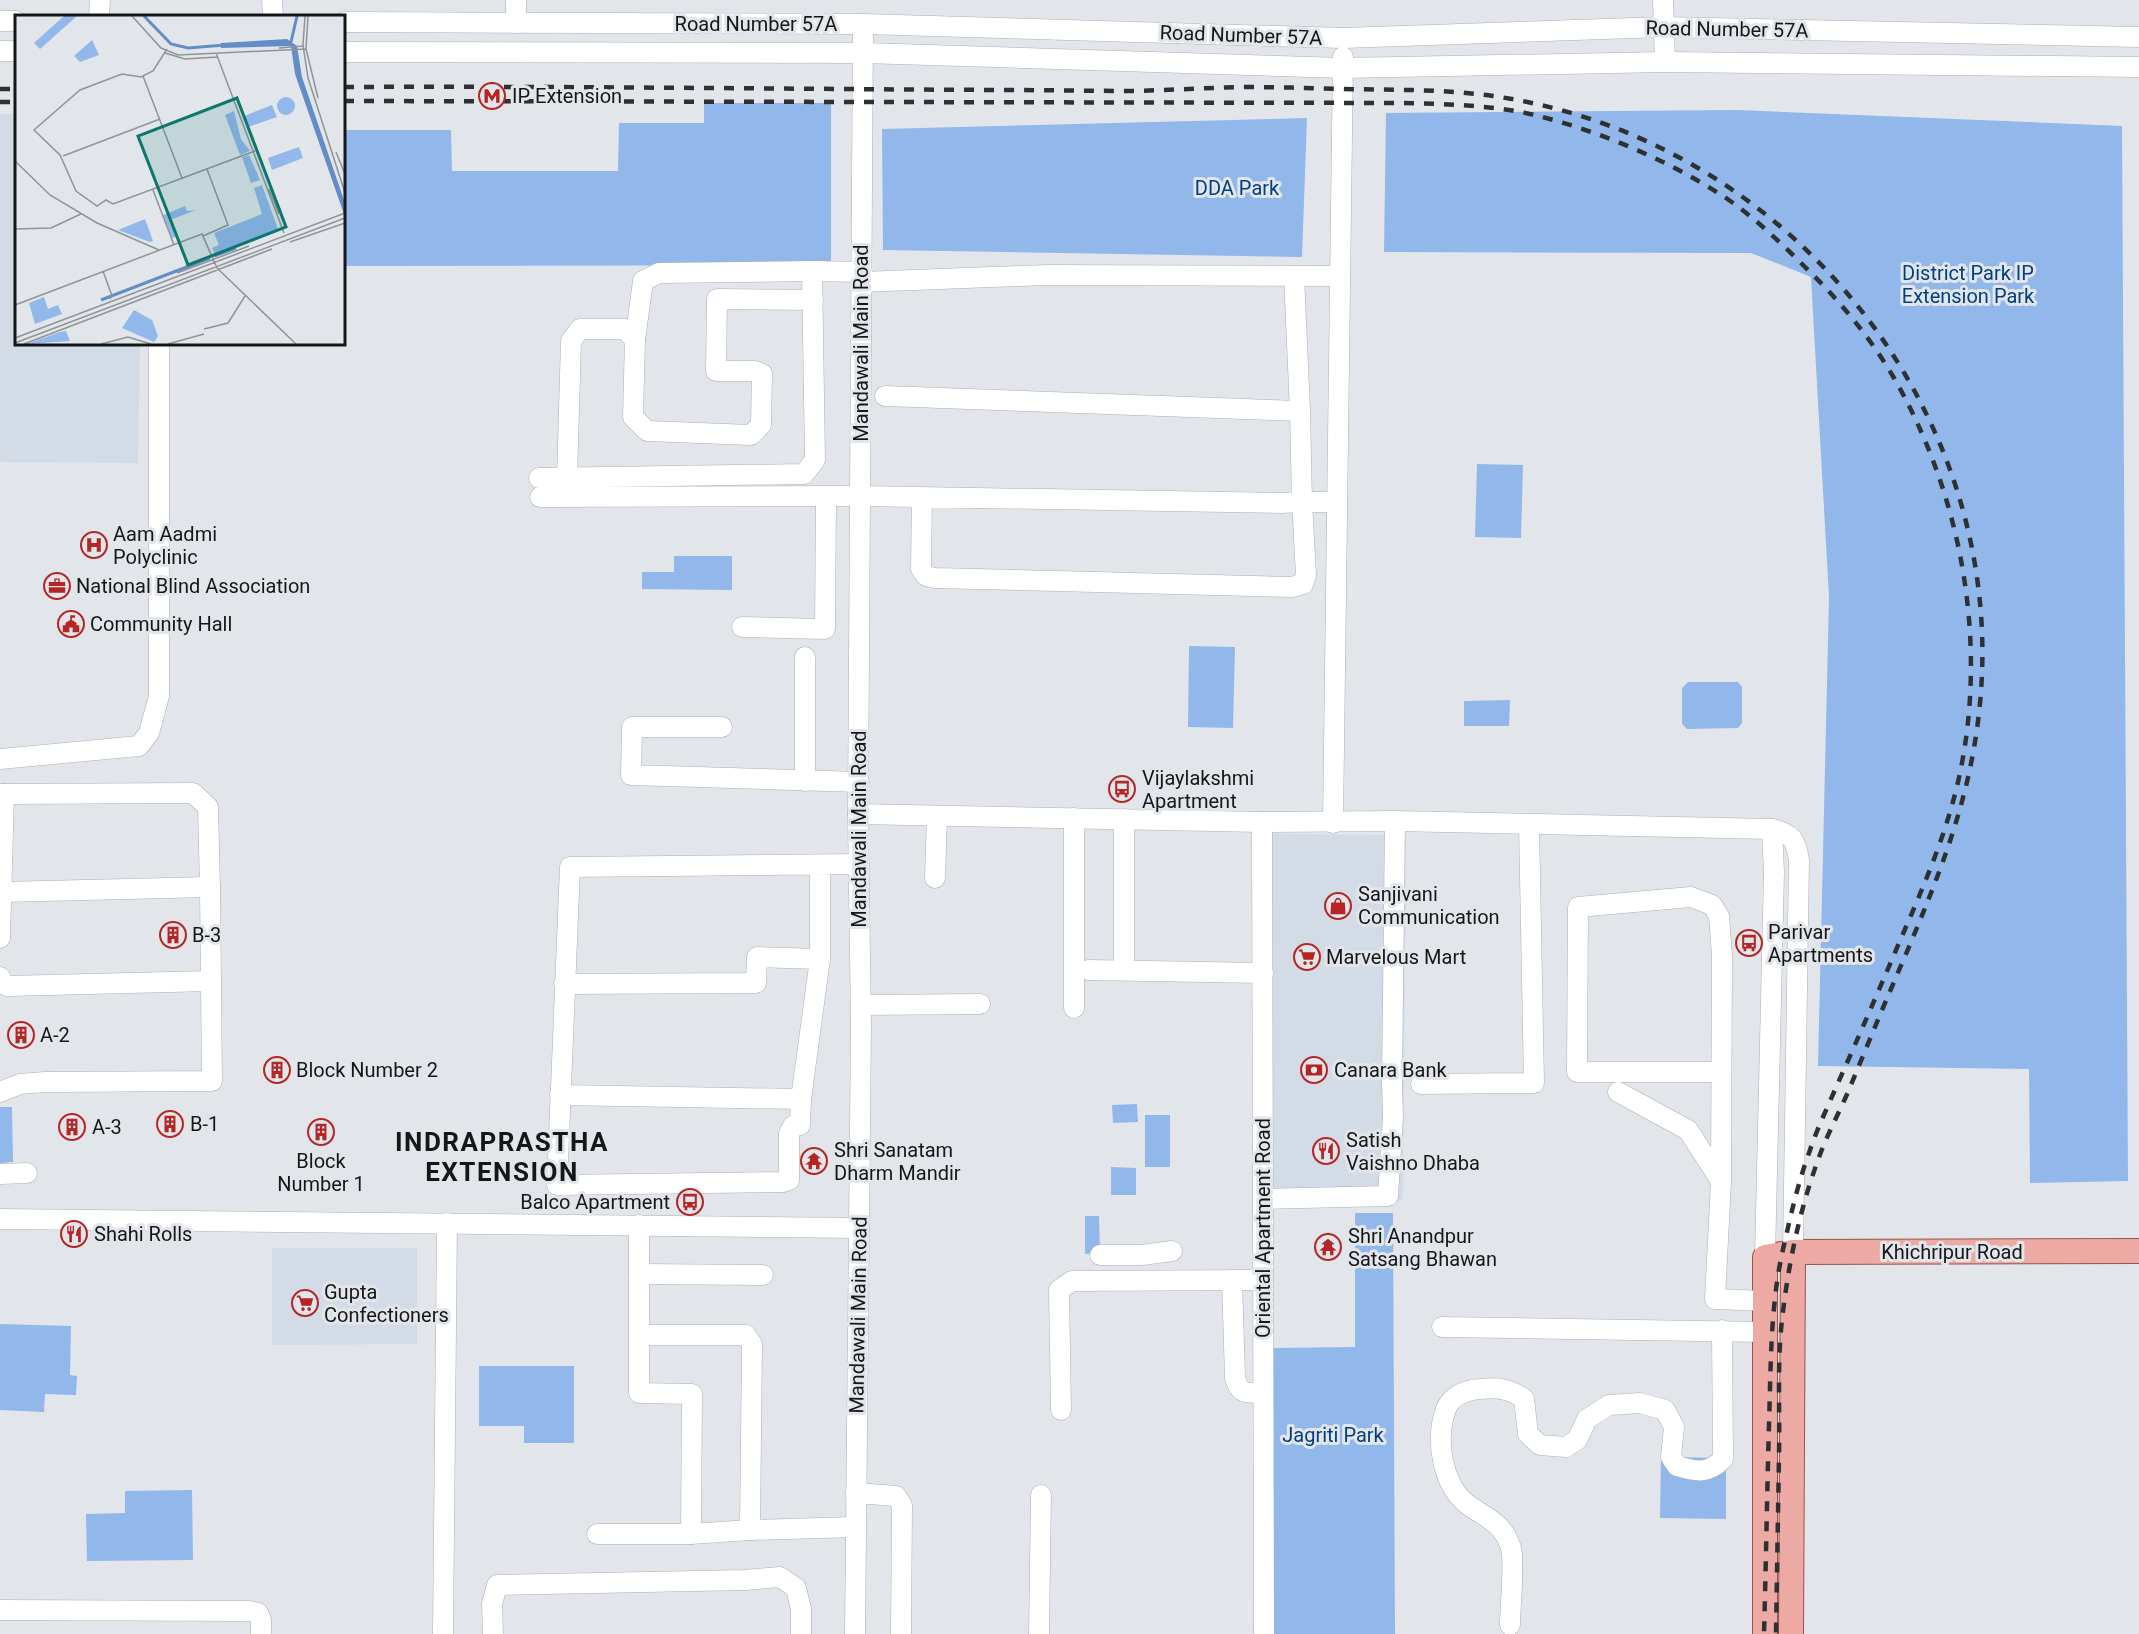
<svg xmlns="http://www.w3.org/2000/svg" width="2139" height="1634" font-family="Roboto,sans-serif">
<rect width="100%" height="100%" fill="#e2e6eb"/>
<g fill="#d2dbe6">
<polygon points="0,114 16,114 16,344 140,344 138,463 0,462"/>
<polygon points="1272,834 1406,835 1403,1199 1384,1204 1271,1199"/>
<polygon points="272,1248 417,1248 417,1344 272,1345"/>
</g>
<g fill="#91b7eb">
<polygon points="704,103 831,103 831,265 344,266 344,130 451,130 452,171 618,171 619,123 704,123"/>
<polygon points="1736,110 2122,126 2128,1181 2030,1183 2029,1069 1818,1066 1829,597 1811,277 1751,253 1384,252 1386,113"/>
<polygon points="1307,118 1302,257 883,250 882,129"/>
<polygon points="1477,464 1523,465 1521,538 1475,537"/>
<polygon points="674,556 732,556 732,590 642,589 642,572 674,572"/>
<polygon points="1189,646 1235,647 1233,728 1188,727"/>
<polygon points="1688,682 1738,682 1742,687 1742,723 1738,728 1687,729 1682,724 1682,688"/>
<polygon points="1510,700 1509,726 1464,726 1464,701"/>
<polygon points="1137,1104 1138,1122 1113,1123 1112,1105"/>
<polygon points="0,1107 12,1107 13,1162 0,1163"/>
<rect x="1145" y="1115" width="25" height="52"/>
<polygon points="1111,1167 1136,1168 1136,1195 1111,1195"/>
<polygon points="1355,1213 1393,1213 1395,1634 1273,1634 1272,1348 1355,1347"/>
<polygon points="1085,1216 1099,1216 1100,1253 1085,1254"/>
<polygon points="0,1324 71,1326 70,1375 77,1376 76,1395 45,1394 44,1412 0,1410"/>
<polygon points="479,1366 574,1366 574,1443 524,1443 524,1426 479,1426"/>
<polygon points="1661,1457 1726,1458 1726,1519 1660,1518"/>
<polygon points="192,1490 193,1560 87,1561 86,1514 125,1513 125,1491"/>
</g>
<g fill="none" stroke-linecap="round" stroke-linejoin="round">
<defs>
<g id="minor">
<polyline points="272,0 273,16"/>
<polyline points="516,0 516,23"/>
<polyline points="1663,0 1665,62"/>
<polyline points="99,16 100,0"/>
<polyline points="0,21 16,21"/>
<polyline points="344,22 863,24 1343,38 1663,27 2139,37"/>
<polyline points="0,51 16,51"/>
<polyline points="344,52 863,53 1343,68 1665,62 2139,67"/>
<polyline points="1294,276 1300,411 1302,502 1337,502"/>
<polyline points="861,282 1046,275 1340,276"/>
<polyline points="635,340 643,281 659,273 812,271"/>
<polyline points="885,396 1300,411"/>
<polyline points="539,478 804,474 815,460 812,271 862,272"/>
<polyline points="567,478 571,341 580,329 625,329 635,340 633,417 647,431 751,435 761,425 762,374 755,371 716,371 717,299 813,300"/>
<polyline points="540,497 860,496 1281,503 1302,502 1306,575 1303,584 1292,587 935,578 926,576 921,569 922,498"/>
<polyline points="742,627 825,629 826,497"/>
<polyline points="722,727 632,727 631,775 859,782"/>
<polyline points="0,759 139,746 149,733 159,696 159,344"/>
<polyline points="805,781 805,657"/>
<polyline points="0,794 193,793 208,807 210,887"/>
<path d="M858,814L1262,822L1395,821L1772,829C1793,835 1795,838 1799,860L1793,1252"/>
<polyline points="1124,819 1124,970"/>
<polyline points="1262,822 1264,1634"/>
<polyline points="1333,823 1343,57"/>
<polyline points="820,865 820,959 801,1099 800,1125 793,1126 789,1134 789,1180 783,1182 557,1185 570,867 859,864"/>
<polyline points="935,878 937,816"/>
<polyline points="0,938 4,794"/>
<polyline points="1088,970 1263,973"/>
<polyline points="0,977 3,984 7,986 211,981"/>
<polyline points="564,984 756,983 757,957 820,959"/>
<polyline points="861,1005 980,1004"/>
<polyline points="1074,1008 1074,818"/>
<polyline points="1721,1072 1577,1072 1578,907 1691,897 1712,905 1719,916 1722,955 1721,1181 1715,1299 1765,1301"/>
<polyline points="1421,1084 1534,1083 1529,824"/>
<polyline points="0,1092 20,1084 45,1082 212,1081 210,887 1,892"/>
<polyline points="1618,1092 1688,1130 1721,1181"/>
<polyline points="560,1095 801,1099"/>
<polyline points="0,1174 27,1173"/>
<polyline points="1263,1199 1388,1196 1393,1117 1392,1082 1395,821"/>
<polyline points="0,1219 859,1228"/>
<polyline points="639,1225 639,1393 692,1394 691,1534 750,1530"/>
<polyline points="1100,1255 1142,1255 1172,1251"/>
<polyline points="1765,1257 1774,872 1772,829"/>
<polyline points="639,1274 763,1275"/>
<path d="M1232,1280L1235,1378C1240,1396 1247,1392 1263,1393"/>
<polyline points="1442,1327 1765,1332"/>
<polyline points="639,1335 746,1335 752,1344 750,1530 855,1527"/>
<polyline points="1061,1410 1059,1290 1072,1281 1263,1280"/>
<polyline points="856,1493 896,1496 902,1505 901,1634"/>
<polyline points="597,1534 691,1534"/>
<polyline points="0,1610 249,1611 258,1613 261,1620 261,1634"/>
<path d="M1510,1625C1510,1608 1515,1562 1511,1548C1503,1522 1487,1519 1467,1504C1443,1485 1436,1443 1444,1415C1448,1397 1463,1390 1481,1389C1498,1387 1510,1389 1524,1399L1528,1434L1540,1445L1566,1447L1577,1440L1587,1419L1609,1405L1640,1403L1665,1410L1674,1427L1671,1457L1677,1466C1697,1472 1708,1474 1723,1459L1722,1330"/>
<polyline points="443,1634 447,1223"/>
<polyline points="493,1634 492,1604 497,1585 745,1580 780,1577 796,1588 801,1609 801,1634"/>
<polyline points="855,1634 861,1025 858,814 863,24"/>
<polyline points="1039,1634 1041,1495"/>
</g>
<g id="major">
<polyline points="1765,1634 1765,1257 1793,1252 2139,1251"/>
<polyline points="1791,1634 1793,1252"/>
</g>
</defs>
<use href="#minor" stroke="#abafb4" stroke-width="21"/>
<use href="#major" stroke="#9a514b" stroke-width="26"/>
<use href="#minor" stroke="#fff" stroke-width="20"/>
<use href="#major" stroke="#edaaa4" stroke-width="24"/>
<g stroke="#2e3032" stroke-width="4.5" stroke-dasharray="10 10" stroke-linecap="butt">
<path d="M344,87C563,86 782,89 1001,90C1046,90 1090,91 1135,91C1170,90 1205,88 1240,87C1275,87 1309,88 1344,89C1394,90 1444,89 1493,96C1788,138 2013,414 1979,713C1969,802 1940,873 1906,954C1886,1000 1867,1046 1848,1092C1838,1115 1826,1137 1818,1160C1799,1212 1788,1266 1782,1320C1777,1364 1780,1410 1779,1455C1778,1515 1777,1574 1776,1634"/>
<polyline points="0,89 16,89"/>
<path d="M344,101L1402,103C1446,104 1491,105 1535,115C1602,132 1668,160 1726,198C1755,218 1780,242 1805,267C1839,300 1870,337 1894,378C1963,498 1989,647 1958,782C1945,838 1922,890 1899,943C1879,990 1859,1036 1838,1083C1828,1106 1817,1129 1809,1153C1798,1183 1791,1214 1784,1245C1770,1304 1771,1364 1769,1425C1767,1494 1766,1564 1764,1634"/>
<polyline points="0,102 16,102"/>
</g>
</g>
<defs>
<symbol id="metro-ring" viewBox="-11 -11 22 22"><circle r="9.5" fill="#e2e6eb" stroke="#b52524" stroke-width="1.5"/><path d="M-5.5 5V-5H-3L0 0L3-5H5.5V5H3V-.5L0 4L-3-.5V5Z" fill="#b52524"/></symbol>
<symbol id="hospital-ring" viewBox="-11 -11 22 22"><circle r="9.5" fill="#e2e6eb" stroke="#b52524" stroke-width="1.5"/><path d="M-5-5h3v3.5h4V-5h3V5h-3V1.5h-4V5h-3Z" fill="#b52524"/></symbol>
<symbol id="office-ring" viewBox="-11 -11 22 22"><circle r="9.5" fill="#e2e6eb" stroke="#b52524" stroke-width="1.5"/><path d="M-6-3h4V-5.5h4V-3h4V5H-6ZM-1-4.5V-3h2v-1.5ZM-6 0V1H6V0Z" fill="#b52524"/></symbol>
<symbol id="civic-ring" viewBox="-11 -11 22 22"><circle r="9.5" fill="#e2e6eb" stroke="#b52524" stroke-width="1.5"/><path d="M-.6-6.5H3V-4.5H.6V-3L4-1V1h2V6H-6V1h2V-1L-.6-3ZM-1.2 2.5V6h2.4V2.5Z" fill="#b52524"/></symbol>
<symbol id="bus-ring" viewBox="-11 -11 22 22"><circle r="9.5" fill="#e2e6eb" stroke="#b52524" stroke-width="1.5"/><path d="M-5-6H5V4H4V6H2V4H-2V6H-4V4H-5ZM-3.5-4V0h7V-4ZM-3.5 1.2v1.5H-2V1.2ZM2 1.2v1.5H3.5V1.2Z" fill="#b52524"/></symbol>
<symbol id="shop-ring" viewBox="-11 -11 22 22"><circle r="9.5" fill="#e2e6eb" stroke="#b52524" stroke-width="1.5"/><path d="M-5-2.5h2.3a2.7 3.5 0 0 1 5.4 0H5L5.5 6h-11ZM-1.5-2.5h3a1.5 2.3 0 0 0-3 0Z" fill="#b52524"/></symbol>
<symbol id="building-ring" viewBox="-11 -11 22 22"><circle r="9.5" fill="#e2e6eb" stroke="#b52524" stroke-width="1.5"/><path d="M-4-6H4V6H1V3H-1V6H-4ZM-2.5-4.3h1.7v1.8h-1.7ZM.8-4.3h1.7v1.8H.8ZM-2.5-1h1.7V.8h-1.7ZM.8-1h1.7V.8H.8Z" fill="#b52524"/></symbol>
<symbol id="supermarket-ring" viewBox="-11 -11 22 22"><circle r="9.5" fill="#e2e6eb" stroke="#b52524" stroke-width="1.5"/><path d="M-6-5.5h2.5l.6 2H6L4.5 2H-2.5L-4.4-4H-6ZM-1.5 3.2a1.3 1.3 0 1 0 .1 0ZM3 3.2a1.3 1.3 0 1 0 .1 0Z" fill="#b52524"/></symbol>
<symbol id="bank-ring" viewBox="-11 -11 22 22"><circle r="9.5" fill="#e2e6eb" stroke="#b52524" stroke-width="1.5"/><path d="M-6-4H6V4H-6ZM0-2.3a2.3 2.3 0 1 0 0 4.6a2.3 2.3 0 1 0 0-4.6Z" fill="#b52524"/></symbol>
<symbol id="restaurant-ring" viewBox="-11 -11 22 22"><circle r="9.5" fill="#e2e6eb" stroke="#b52524" stroke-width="1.5"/><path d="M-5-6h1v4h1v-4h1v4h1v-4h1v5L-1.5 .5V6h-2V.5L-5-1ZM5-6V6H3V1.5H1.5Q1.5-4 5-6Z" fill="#b52524"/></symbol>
<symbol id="temple-ring" viewBox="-11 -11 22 22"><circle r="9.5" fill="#e2e6eb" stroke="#b52524" stroke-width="1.5"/><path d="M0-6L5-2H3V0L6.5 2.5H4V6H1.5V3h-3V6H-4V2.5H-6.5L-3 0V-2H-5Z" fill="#b52524"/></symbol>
</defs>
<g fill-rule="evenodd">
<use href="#metro-ring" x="477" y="81" width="30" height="30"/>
<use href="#hospital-ring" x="79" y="530" width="30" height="30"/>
<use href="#office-ring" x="42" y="571" width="30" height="30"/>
<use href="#civic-ring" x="56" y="609" width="30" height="30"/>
<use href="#bus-ring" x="1107" y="774" width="30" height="30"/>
<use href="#shop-ring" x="1323" y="891" width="30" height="30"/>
<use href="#building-ring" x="158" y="920" width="30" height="30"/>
<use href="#bus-ring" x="1734" y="928" width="30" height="30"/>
<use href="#supermarket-ring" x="1292" y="942" width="30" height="30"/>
<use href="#building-ring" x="6" y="1020" width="30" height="30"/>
<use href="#building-ring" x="262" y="1055" width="30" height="30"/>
<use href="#bank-ring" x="1299" y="1055" width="30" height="30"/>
<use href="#building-ring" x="155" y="1109" width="30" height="30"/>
<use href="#building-ring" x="57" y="1112" width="30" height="30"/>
<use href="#building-ring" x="306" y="1117" width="30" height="30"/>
<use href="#restaurant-ring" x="1311" y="1136" width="30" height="30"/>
<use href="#temple-ring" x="799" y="1146" width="30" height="30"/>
<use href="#bus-ring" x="675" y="1187" width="30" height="30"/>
<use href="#restaurant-ring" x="59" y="1219" width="30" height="30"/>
<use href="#temple-ring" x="1313" y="1232" width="30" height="30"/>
<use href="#supermarket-ring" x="290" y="1288" width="30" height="30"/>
</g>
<g text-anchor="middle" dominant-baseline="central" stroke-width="6" stroke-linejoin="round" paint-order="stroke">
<g font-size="20" fill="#151618" stroke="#e2e6eb">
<text x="756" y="24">Road Number 57A</text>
<text transform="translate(1727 29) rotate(1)">Road Number 57A</text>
<text transform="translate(1241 35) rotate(2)">Road Number 57A</text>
<text transform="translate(861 343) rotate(-90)">Mandawali Main Road</text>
<text transform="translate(859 829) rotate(-90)">Mandawali Main Road</text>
<text transform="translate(1263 1228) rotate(-90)">Oriental Apartment Road</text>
<text x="1952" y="1252">Khichripur Road</text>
<text transform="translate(858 1315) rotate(-89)">Mandawali Main Road</text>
</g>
<g font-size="20" fill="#151618" stroke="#e2e6eb" text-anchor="start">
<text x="512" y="96">IP Extension</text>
<text x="113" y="534">Aam Aadmi<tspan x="113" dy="23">Polyclinic</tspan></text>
<text x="76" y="586">National Blind Association</text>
<text x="90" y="624">Community Hall</text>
<text x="1142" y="778">Vijaylakshmi<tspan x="1142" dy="23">Apartment</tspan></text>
<text x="1358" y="894">Sanjivani<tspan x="1358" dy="23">Communication</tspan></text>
<text x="1768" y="932">Parivar<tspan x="1768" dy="23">Apartments</tspan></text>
<text x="192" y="935">B-3</text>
<text x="1326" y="957">Marvelous Mart</text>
<text x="40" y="1035">A-2</text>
<text x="296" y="1070">Block Number 2</text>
<text x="1334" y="1070">Canara Bank</text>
<text x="190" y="1124">B-1</text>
<text x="92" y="1127">A-3</text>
<text x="1346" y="1140">Satish<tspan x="1346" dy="23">Vaishno Dhaba</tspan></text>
<text x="834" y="1150">Shri Sanatam<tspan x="834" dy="23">Dharm Mandir</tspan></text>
<text x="321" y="1161" text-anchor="middle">Block<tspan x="321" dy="23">Number 1</tspan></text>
<text x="670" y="1202" text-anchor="end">Balco Apartment</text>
<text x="94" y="1234">Shahi Rolls</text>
<text x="1348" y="1236">Shri Anandpur<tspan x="1348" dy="23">Satsang Bhawan</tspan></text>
<text x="324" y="1292">Gupta<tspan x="324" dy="23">Confectioners</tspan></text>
</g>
<g font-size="20" fill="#003f84" stroke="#e2e6eb">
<text x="1237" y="188">DDA Park</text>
<text x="1968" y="273">District Park IP<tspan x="1968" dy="23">Extension Park</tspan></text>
<text x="1333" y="1435">Jagriti Park</text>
</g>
<g font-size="26" font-weight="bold" letter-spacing="1.5" fill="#151618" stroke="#e2e6eb">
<text x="502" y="1142">INDRAPRASTHA<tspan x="502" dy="30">EXTENSION</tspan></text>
</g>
</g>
<g transform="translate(15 15)">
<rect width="330" height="330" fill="#e2e6eb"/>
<path d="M49,1H62L25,34L19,28ZM77,25L84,40L65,47L59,41ZM262 91a9 9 0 1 1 18 0a9 9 0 1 1-18 0ZM257,90L262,102L233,112L229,101ZM219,96L226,124L235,136L225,140L210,100ZM284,132L288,143L257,155L253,143ZM234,140L245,165L236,168L227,142ZM247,170L263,214L200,239L197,233L204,230L199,218L247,199L239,173ZM170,191L172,196L181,195L155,205L161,222L157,223L148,200ZM130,204L138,226L135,227L103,215ZM29,282L33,294L43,290L47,299L20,309L14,288ZM119,295L137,305L143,321L139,327L107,313ZM51,316L55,326L12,329L45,317Z" fill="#91b7eb"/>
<path d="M272,24L282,31L287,62L330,188V202L280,59L276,31L206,33V28Z" fill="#628dc6"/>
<path fill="none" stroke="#628dc6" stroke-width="3" d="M129,1L156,29L173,33L210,30M276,27L282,1M199,241L221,233M86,285L195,243"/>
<path fill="none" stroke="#909397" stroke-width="1.5" d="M117,1L146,33L163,40L291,34M290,1L288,30L293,63L330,178M293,1L291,34L303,83M264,33L288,31M152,34L138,56L126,62L107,59L65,75L19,115L45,140L61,176L82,191L91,185L98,189L240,136M150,38L170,44L202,42M201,38L269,218M128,61L167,163M321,137L330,159M48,141L145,104M0,146L35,180L82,208L144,235M254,174L264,199M138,175L159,230M0,214L36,213L66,199M188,221L213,210L192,154M275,227L330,208M88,256L97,281L95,284M162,258L234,231M0,290L187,219L202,253L281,329M189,314L213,308L230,281M0,323L330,198M0,328L330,203M9,329L257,234M86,329L113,322L136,329M153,329L189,319"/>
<path fill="#0f766e" fill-opacity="0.15" stroke="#0f766e" stroke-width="3" d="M222,83L271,212L173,250L123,121Z"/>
<rect width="330" height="330" fill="none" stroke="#151618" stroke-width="3"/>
</g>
</svg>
